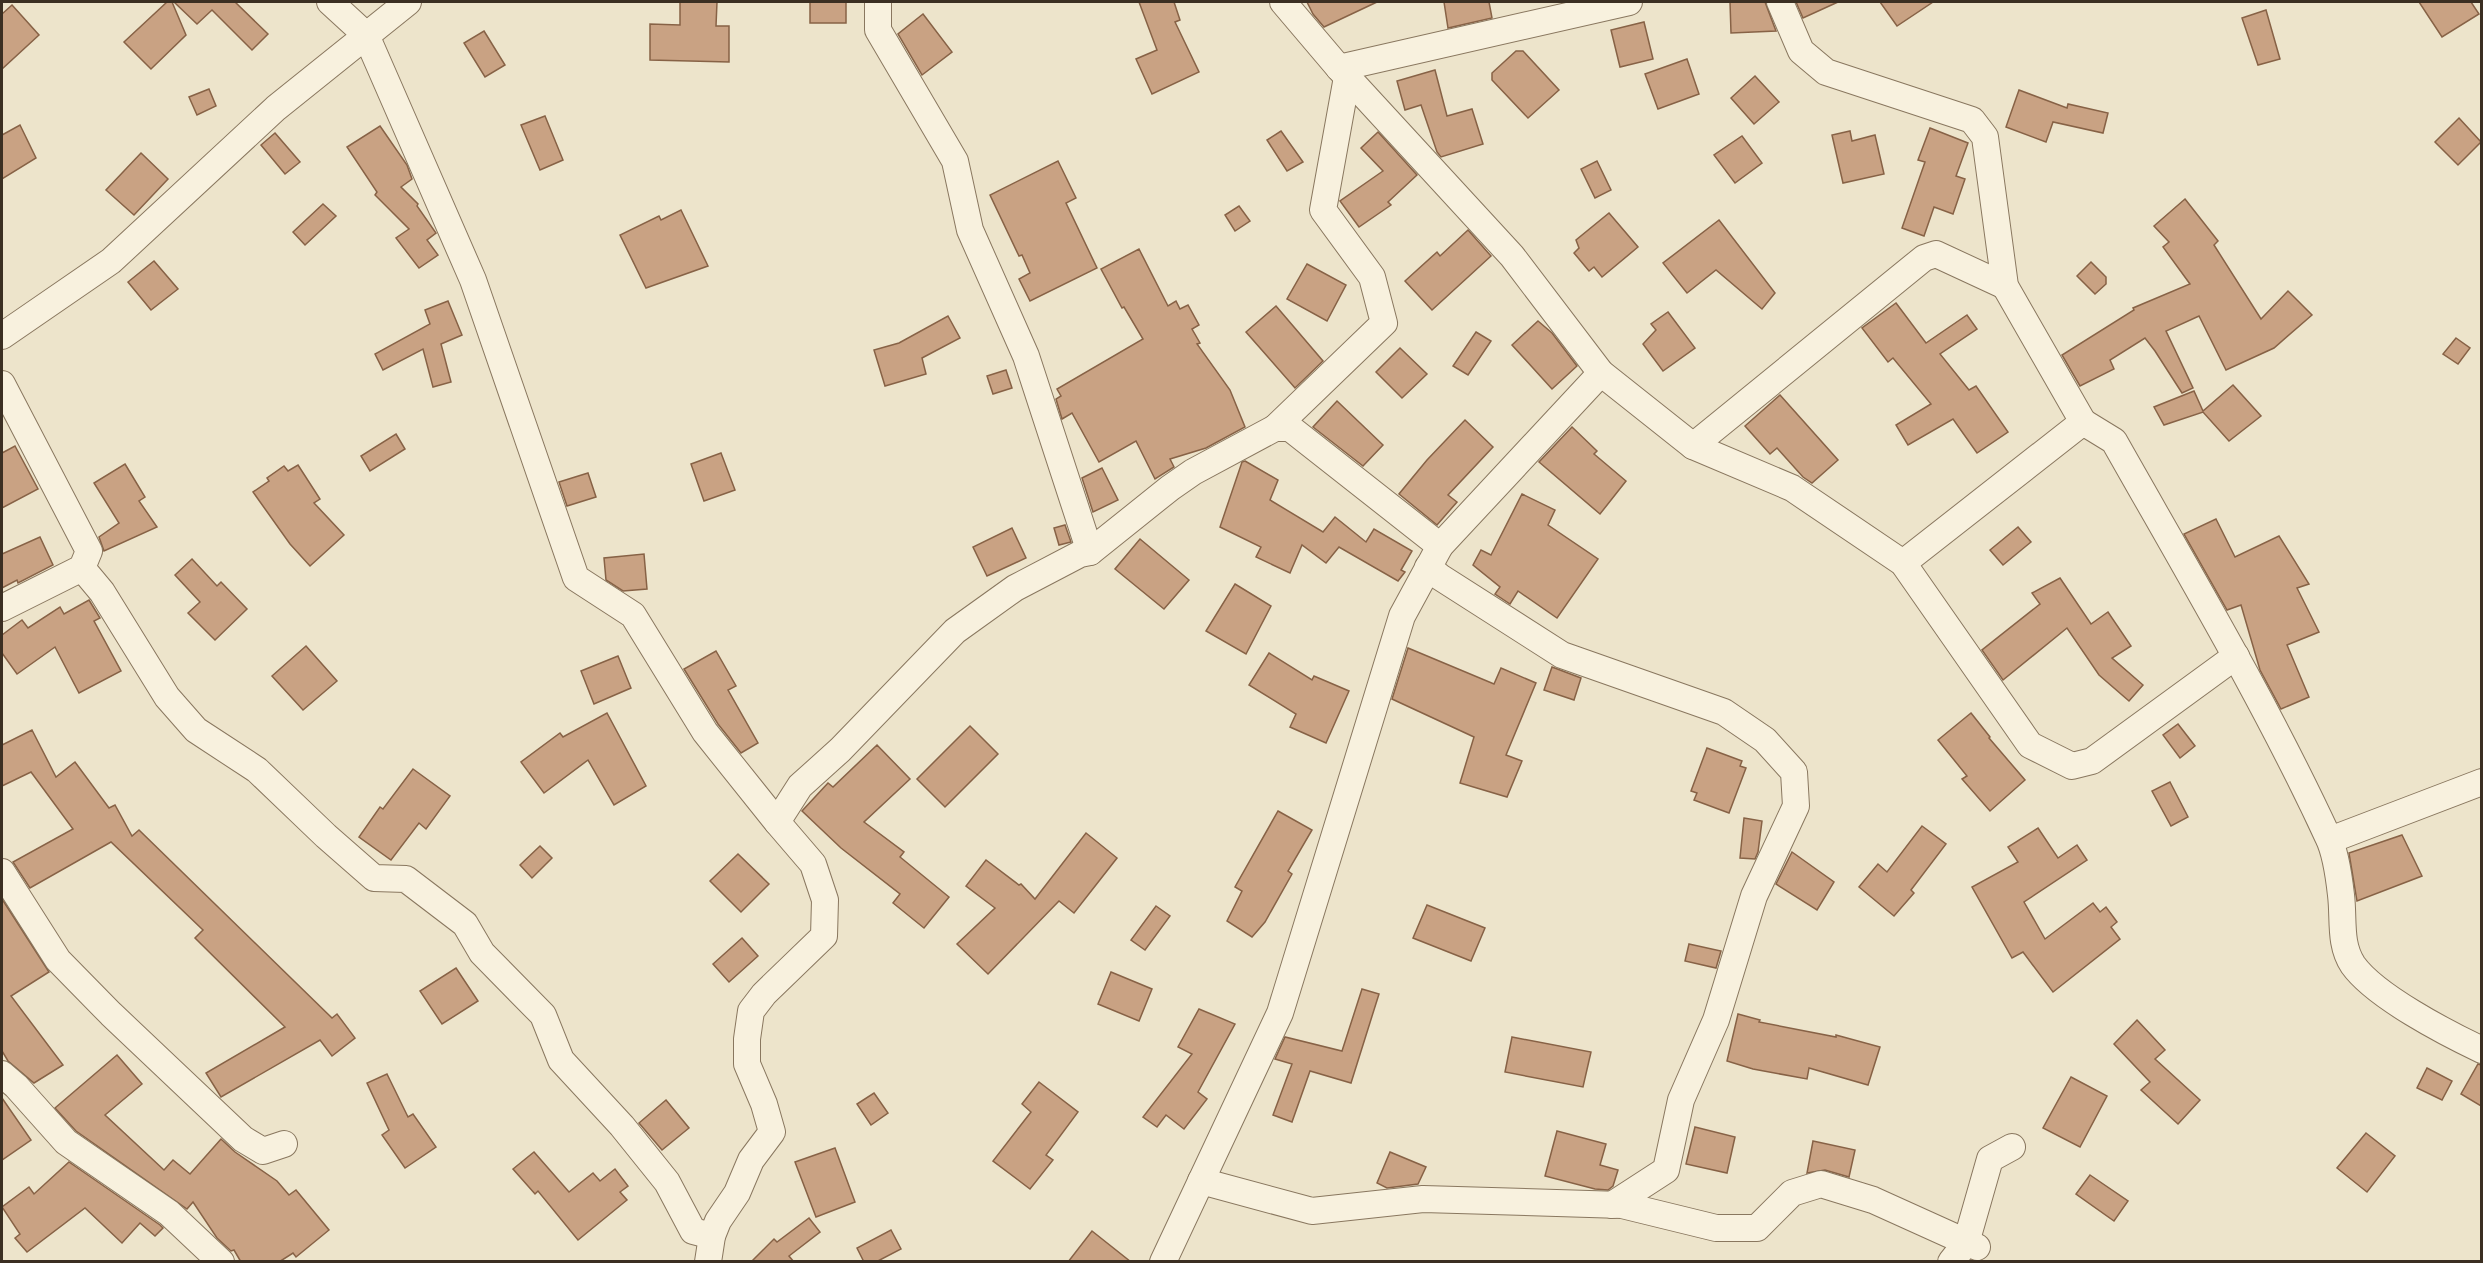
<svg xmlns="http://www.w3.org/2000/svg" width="2483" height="1263" font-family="'Times New Roman',serif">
<rect width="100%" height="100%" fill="#ede4cb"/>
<g fill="#c9a283" stroke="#876246" stroke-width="1.5">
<polygon points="167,2 172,2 186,35 151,69 124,42"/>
<polygon points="174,2 235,2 268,34 252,50 212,10 197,24"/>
<polygon points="680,2 717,2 716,26 729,26 729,62 650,60 650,24 680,25"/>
<rect x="810" y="2" width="36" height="21"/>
<polygon points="1139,2 1174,2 1180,20 1175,22 1199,72 1152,94 1136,59 1157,50"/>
<polygon points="1307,2 1377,2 1324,27 1313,14"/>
<polygon points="1444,2 1489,2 1492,18 1448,28"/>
<polygon points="1730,2 1765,2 1776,31 1731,33"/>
<polygon points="1796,2 1838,2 1803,18"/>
<polygon points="1880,2 1933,2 1897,26"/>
<polygon points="2419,2 2471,2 2479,14 2442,37"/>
<polygon points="12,5 39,35 2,69 2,14"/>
<polygon points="2266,10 2280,59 2258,65 2242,18"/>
<polygon points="923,14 952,52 922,75 898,34"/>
<polygon points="1644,22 1653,59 1620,67 1611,30"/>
<polygon points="484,31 505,65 485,77 464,43"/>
<polygon points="1516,51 1523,51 1559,90 1528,118 1492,80 1492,73"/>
<polygon points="1687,59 1699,94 1658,109 1645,74"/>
<polygon points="1435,70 1447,116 1472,109 1483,144 1441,157 1437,152 1421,105 1405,110 1397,81"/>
<polygon points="1755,76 1779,102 1754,124 1731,98"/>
<polygon points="209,89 216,106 197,115 189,97"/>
<polygon points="2019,90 2067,108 2068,104 2108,113 2103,133 2053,122 2046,142 2006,127"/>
<polygon points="545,116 563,160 540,170 521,125"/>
<polygon points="2459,118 2481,142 2458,165 2435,142"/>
<polygon points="20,125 36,158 2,179 2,135"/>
<polygon points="380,126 407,165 412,179 401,187 418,204 417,206 436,233 427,240 438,255 419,268 396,238 409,229 375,195 377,192 347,147"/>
<polygon points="1930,128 1968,143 1956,176 1965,179 1953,214 1934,207 1924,236 1902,228 1925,162 1918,160"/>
<polygon points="1281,131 1303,162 1287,171 1267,140"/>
<polygon points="1850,131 1852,141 1875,135 1884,174 1843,183 1832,135"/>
<polygon points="1378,132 1417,175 1388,202 1391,205 1359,227 1340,201 1383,171 1361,148"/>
<polygon points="275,133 300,162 285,174 261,145"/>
<polygon points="1742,136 1762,163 1735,183 1714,155"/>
<polygon points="141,153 168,179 134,215 106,190"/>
<polygon points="1058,161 1076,198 1066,203 1097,268 1030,301 1019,279 1030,273 1022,255 1019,256 990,195"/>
<polygon points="1597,161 1611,190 1595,198 1581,169"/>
<polygon points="2185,199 2218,241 2214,245 2261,319 2288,291 2312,315 2274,348 2226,370 2199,316 2166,331 2193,388 2182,393 2155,351 2145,338 2110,360 2114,369 2080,386 2062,355 2134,310 2133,308 2190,284 2163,247 2169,242 2154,226"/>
<polygon points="323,204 336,216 305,245 293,232"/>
<polygon points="1239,206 1250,221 1235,231 1225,215"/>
<polygon points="681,210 708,266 646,288 620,235 659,216 661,220"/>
<polygon points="1609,213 1638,247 1602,277 1594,267 1589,271 1574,253 1579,248 1576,240"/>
<polygon points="1719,220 1775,293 1762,309 1716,270 1687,293 1663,263"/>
<polygon points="1468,230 1491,256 1432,310 1405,281 1437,252 1440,256"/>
<polygon points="1139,249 1168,306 1176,301 1180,309 1188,305 1199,325 1192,329 1200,343 1197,344 1230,390 1245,427 1206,448 1170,459 1174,467 1155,479 1136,441 1099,462 1072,413 1062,419 1056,399 1061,396 1057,389 1143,339 1124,307 1122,308 1101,269"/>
<polygon points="154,261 178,289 151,310 128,282"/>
<polygon points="2091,262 2106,277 2106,284 2095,294 2077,276"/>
<polygon points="1307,264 1346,285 1327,321 1287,299"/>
<polygon points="448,301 462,335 441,344 451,382 433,387 423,349 383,370 375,354 430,324 425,310"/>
<polygon points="1896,303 1926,343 1967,315 1977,329 1940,354 1969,390 1976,386 2008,432 1977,453 1953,419 1908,445 1896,425 1931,404 1893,358 1888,362 1862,328"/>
<polygon points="1276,306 1323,361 1295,388 1246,332"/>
<polygon points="1668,312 1695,348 1663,371 1643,344 1656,330 1651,324"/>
<polygon points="948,316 960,338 922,358 926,374 885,386 874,350 899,343"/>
<polygon points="1538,321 1552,333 1577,366 1552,389 1512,345"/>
<polygon points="1476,332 1491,341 1468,375 1453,366"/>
<polygon points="2456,338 2470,348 2458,364 2443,354"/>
<polygon points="1400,348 1427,374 1402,398 1376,372"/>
<polygon points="1006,370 1012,388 993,394 987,376"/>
<polygon points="2233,385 2261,416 2229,441 2203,412 2164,425 2154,407 2194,391 2203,411"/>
<polygon points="1780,395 1838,460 1812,483 1803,477 1777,448 1770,454 1745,426"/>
<polygon points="1337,401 1383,445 1363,466 1313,427"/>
<polygon points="1465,420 1493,447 1448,495 1457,502 1437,525 1399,494 1427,460"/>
<polygon points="1572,427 1597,451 1594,454 1626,481 1600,514 1539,462"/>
<polygon points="396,434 405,449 370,471 361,456"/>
<polygon points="15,446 38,489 2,508 2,453"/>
<polygon points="721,453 735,490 704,501 691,464"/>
<polygon points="1245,461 1278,480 1270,500 1323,532 1335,517 1366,542 1374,529 1412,551 1401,570 1405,572 1398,581 1339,547 1326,563 1302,545 1290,573 1256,557 1261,547 1220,527 1242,462"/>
<polygon points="125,464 145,497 139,501 157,527 104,551 99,537 119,523 94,483"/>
<polygon points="298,465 320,499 314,503 344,535 310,566 290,544 253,492 269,481 267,478 284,466 288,471"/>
<polygon points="1102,468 1118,500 1093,512 1082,478"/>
<polygon points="588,473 596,497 567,506 559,482"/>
<polygon points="1522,494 1555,510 1548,525 1598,559 1557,618 1518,591 1510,604 1495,594 1500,587 1473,565 1481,550 1491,555"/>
<polygon points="2216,519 2235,557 2279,536 2309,584 2297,588 2319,632 2287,645 2309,697 2281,709 2260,670 2241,605 2227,610 2184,534"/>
<polygon points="1065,525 1071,542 1059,545 1054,528"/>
<polygon points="2018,527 2031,542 2003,565 1990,550"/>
<polygon points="1012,528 1026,558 987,576 973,547"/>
<polygon points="40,537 53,565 18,583 17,580 2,588 2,554"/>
<polygon points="1140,539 1189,580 1164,609 1115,569"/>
<polygon points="644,554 647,589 623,591 606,580 604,558"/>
<polygon points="192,559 217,586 221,582 247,609 215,640 188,613 200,602 175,575"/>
<polygon points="2060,578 2091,624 2108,612 2131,646 2112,658 2143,685 2129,701 2099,675 2067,628 2003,680 1982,650 2040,604 2032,593"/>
<polygon points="1235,584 1271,606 1246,654 1206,631"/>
<polygon points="89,600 100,618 94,621 121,671 79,693 55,647 17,674 2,653 2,635 22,620 28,628 60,607 64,614"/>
<polygon points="306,646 337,681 303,710 272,676"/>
<polygon points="1408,648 1494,684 1501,668 1536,683 1506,755 1522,761 1507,797 1460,783 1474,737 1392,699"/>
<polygon points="716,651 736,686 728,690 758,743 741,753 718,724 684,669"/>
<polygon points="1269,653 1312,680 1314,676 1349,691 1326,743 1290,727 1296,714 1249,685"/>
<polygon points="618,656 631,688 594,704 581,671"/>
<polygon points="1552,667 1581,678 1574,700 1544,690"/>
<polygon points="607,713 646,786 614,805 588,760 544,793 521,762 560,733 563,737"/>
<polygon points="1971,713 1990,737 1989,738 2025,780 1990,811 1962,779 1967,776 1938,740"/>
<polygon points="2178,724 2195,746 2180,758 2163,735"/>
<polygon points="970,726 998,754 945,807 917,779"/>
<polygon points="32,730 56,777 75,762 109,808 115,805 132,836 139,830 332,1018 337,1014 355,1038 332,1056 320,1040 221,1097 206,1073 285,1027 195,938 203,930 111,842 30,888 13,862 73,829 31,772 2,786 2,745"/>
<polygon points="877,745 910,779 864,822 904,852 900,857 949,897 924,928 893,903 900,894 841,848 802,811 828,783 833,787"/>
<polygon points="1707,748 1742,761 1740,766 1746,768 1729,813 1694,800 1697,793 1691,791"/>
<polygon points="413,769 450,796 426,829 419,823 391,860 359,837 380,807 383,809"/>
<polygon points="2170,782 2188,817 2171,826 2152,791"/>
<polygon points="1278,811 1312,830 1288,871 1292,874 1265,922 1252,937 1227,921 1242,891 1235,887"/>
<polygon points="1744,818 1762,821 1758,852 1755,859 1740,858"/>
<polygon points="1922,826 1946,844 1911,890 1914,893 1894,916 1859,887 1878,864 1887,872"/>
<polygon points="2038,828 2058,858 2077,845 2087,860 2024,902 2045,939 2093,903 2100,912 2106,907 2117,922 2111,927 2120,939 2053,992 2023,952 2012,958 1972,887 2018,862 2008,847"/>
<polygon points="1086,833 1117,858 1074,913 1059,901 988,974 957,944 995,908 966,886 986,860 1019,885 1021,884 1035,899"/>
<polygon points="2402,835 2422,876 2357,901 2349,853"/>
<polygon points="540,846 552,858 532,878 520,865"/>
<polygon points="1792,852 1834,882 1817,910 1776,884"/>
<polygon points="738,854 769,884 741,912 710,881"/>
<polygon points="2,899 49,972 11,996 63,1065 34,1083 8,1061 2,1051"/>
<polygon points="1427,905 1485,928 1471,961 1413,938"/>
<polygon points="1156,906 1170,916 1145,950 1131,940"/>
<polygon points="742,938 758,956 729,982 713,964"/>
<polygon points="1689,944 1721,951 1716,968 1685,961"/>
<polygon points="456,968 478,1001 442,1024 420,991"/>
<polygon points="1111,972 1152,989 1139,1021 1098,1004"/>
<polygon points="1362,989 1379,994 1351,1083 1310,1071 1292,1122 1273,1115 1292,1064 1275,1059 1285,1037 1342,1051"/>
<polygon points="1199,1009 1235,1024 1198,1092 1207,1099 1184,1129 1166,1115 1157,1127 1143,1117 1192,1054 1178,1047"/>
<polygon points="1738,1014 1760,1020 1759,1022 1836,1037 1836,1035 1880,1047 1868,1085 1809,1068 1807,1079 1753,1069 1727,1061"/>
<polygon points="2137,1020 2165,1050 2155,1059 2200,1100 2178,1124 2141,1090 2150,1082 2114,1044"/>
<polygon points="1512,1037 1591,1052 1583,1087 1505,1072"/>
<polygon points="117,1055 142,1084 105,1115 164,1170 173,1160 190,1174 221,1139 235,1152 277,1181 289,1195 296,1190 329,1230 296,1257 293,1253 279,1262 241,1262 234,1250 231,1251 217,1238 193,1202 187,1209 76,1131 55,1108"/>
<polygon points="2478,1064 2481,1065 2481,1106 2461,1094"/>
<polygon points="2427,1068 2452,1081 2442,1100 2417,1088"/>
<polygon points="387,1074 408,1117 413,1114 436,1147 405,1168 382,1135 389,1130 367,1083"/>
<polygon points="2071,1077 2107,1096 2080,1147 2043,1128"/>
<polygon points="1039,1082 1078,1112 1046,1155 1053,1160 1030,1189 993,1161 1031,1112 1022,1104"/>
<polygon points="874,1093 888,1113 871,1125 857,1104"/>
<polygon points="2,1098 31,1140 2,1160"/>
<polygon points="666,1100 689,1128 662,1150 639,1123"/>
<polygon points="1695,1127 1735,1137 1727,1173 1686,1164"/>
<polygon points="1557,1131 1606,1144 1600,1165 1618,1170 1613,1186 1608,1190 1595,1189 1545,1176"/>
<polygon points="2366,1133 2395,1156 2367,1192 2337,1168"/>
<polygon points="1813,1141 1855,1150 1849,1177 1825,1170 1807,1173"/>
<polygon points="835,1148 855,1202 816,1217 795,1162"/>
<polygon points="534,1152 569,1192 593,1173 600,1181 615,1169 628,1186 620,1192 627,1200 578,1240 538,1191 535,1194 513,1169"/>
<polygon points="1390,1152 1426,1167 1418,1184 1387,1188 1377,1183"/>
<polygon points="69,1162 160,1225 163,1228 155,1236 140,1223 122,1243 85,1208 27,1252 15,1238 20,1234 2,1207 29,1187 34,1194"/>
<polygon points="2090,1175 2128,1201 2114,1221 2076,1194"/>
<polygon points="809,1218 820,1232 789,1256 794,1262 751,1262 774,1239 777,1242"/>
<polygon points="891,1230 901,1249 876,1262 864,1262 857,1248"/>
<polygon points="1092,1231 1131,1262 1068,1262"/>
</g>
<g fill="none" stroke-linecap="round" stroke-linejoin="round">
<defs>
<g id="minor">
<polyline points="330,2 366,35 473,280 576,578 633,615 705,732 777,822"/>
<polyline points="878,2 878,30 955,161 970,230 1026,356 1090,552"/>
<polyline points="1283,2 1339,68 1512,256 1601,373 1693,446 1792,488 1903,563 2030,745 2072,766 2092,761 2236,656"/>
<polyline points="1780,2 1801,51 1826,72 1972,120 1985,137 2005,286 2083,422"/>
<polyline points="1339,68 1629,2"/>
<polyline points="2,336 111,261 276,108 408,2"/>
<polyline points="2,384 89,551 82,568 2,608"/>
<polyline points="1275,428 1384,323 1372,277 1323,210 1347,77"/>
<polyline points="1693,446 1924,258 1936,254 2005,286"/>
<path d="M1903,563L2083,422L2114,441C2188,572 2265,701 2328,837C2336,853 2339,877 2341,895C2344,919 2339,944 2353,965C2375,996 2446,1033 2482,1050"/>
<polyline points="1428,567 1440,577 1562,655 1724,712 1765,740 1794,772 1796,806 1754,896 1716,1020 1681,1100 1666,1170 1612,1205"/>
<polyline points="82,568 102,592 167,697 196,730 257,770 326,836 374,878 406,879 465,924 482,953 543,1015 561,1060 622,1126 667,1182 693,1231 712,1236"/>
<polyline points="2330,840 2482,782"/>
<polyline points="2,872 58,960 111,1014 243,1139 263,1151 284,1144"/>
<polyline points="2,1074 16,1086 66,1142 169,1213 221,1262"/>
<polyline points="1201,1181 1312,1211 1423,1199 1622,1205 1716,1228 1757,1228 1792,1193 1821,1184 1873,1200 1977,1247"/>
<polyline points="708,1262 712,1236 718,1221 737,1193 751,1160 772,1132 764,1104 747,1064 747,1039 751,1011 764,994 824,936 825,900 813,864 777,822 800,786 840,750 955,631 1015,588 1080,554 1090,552 1170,488 1193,472 1275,428 1290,428 1440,546"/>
<polyline points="1163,1262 1280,1013 1402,616 1440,546 1601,373"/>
<polyline points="1951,1262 1966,1243 1990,1159 2012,1147"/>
</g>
</defs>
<use href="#minor" stroke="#89775f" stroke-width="28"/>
<use href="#minor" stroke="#f8f1de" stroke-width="26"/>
</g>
<rect width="2483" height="1263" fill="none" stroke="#3b2f22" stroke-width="6"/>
</svg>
